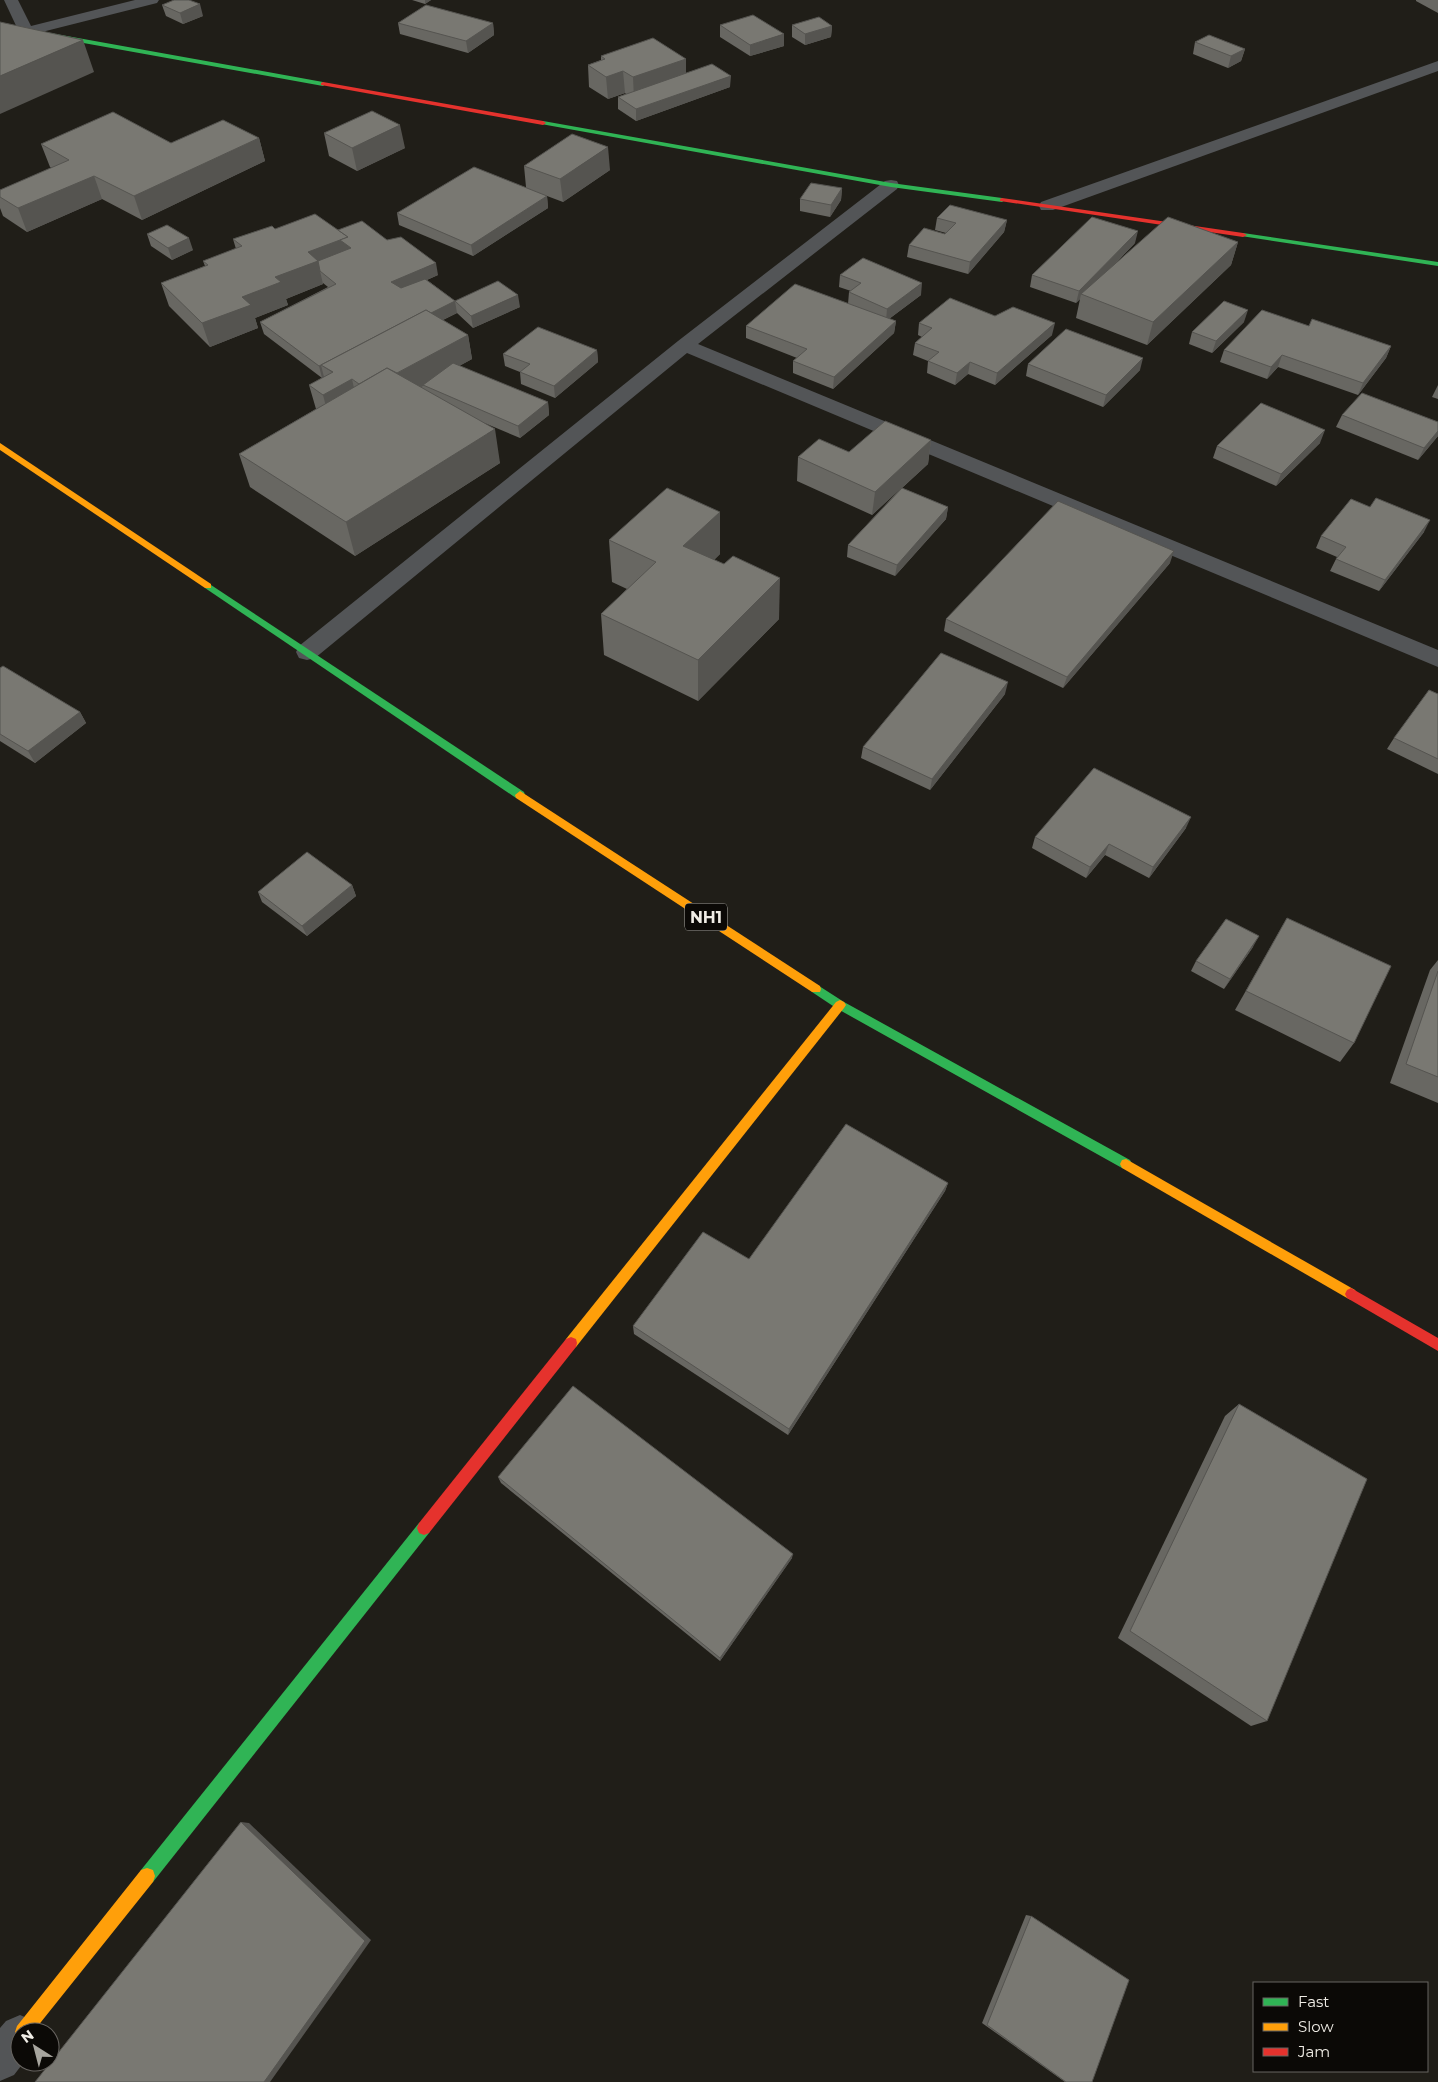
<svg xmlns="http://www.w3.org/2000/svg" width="1438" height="2082" font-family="Montserrat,sans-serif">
<rect width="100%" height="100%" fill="#201e18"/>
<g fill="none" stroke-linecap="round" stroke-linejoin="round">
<g fill="#535557" fill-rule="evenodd">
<polygon points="4,0 18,0 31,26 135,0 159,0 157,3 26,36 21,35 19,32"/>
<polygon points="1438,61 1438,71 1053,210 1041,210 1039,206 1041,202"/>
<polygon points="891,180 897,181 899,185 897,189 698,344 1438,650 1438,667 687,353 315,658 307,660 299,658 296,652 299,646 678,341 885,181"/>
<polygon points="20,2015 34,2021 39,2032 20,2032 20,2062 24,2062 14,2075 0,2081 0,2028 6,2021"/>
</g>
<g fill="#30b455" fill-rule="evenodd">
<polygon points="0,24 323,82 326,84 323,86 0,28"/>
<polygon points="543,121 891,183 1002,198 1005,200 1002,202 891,187 541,124 540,123"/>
<polygon points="1243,233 1438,262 1438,266 1241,236 1241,234"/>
<polygon points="208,583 524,792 525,795 524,798 516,798 205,588 204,586"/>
<polygon points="816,984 844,1002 1130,1160 1132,1164 1130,1168 1126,1169 1122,1168 836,1008 812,992 811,989 812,986"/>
<polygon points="424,1521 429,1523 431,1528 429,1533 153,1882 147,1884 141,1882 139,1876 141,1870 419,1523"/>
</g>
<g fill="#ff9f0a" fill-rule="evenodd">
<polygon points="0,443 211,584 211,588 205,588 0,450"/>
<polygon points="520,791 820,986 821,989 820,992 812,992 516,798 515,795"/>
<polygon points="840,1000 844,1002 846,1005 844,1008 576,1347 571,1349 566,1347 565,1343 566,1339 836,1002"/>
<polygon points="1126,1159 1355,1290 1357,1294 1355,1298 1351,1300 1347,1298 1122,1168 1120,1164 1122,1160"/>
<polygon points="147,1868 153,1870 155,1876 153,1882 33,2032 20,2032 20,2039 17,2038 15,2032 17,2026 141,1870"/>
</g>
<g fill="#e5322d" fill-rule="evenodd">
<polygon points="323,82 543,121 546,123 543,125 321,85 321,83"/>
<polygon points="1002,198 1243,233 1247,235 1243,237 1000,201 1000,199"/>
<polygon points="1351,1288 1438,1338 1438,1351 1347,1298 1345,1294 1347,1290"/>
<polygon points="571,1337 576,1339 577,1343 576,1347 429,1533 424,1535 419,1533 417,1528 419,1523 566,1339"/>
</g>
</g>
<g fill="#686762">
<polygon points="412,0 431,0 425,4"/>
<polygon points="1416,0 1438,0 1438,13 1416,1"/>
<polygon points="162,5 203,16 183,24 166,16"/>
<polygon points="398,23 493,23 494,35 468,53 400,34"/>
<polygon points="720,25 784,46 750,56 720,37"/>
<polygon points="792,25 832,26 831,37 805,45 792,37"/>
<polygon points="1195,42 1245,49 1241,61 1228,68 1193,54"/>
<polygon points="601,56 686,59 686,73 730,87 636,121 618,109 618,97 626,94 625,93 608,99 589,87 588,65 601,60"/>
<polygon points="324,133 405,148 357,171 329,156"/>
<polygon points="259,138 265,161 142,220 102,199 27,232 3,216 0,208 0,190 52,168 50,167 41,144 171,143"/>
<polygon points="524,166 610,170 563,202 547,196 548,208 473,256 399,225 397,213 526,187"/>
<polygon points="842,188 841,200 830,217 800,211 800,199"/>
<polygon points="937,218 1007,220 1004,232 968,274 907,257 909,245 945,234 946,233 935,230"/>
<polygon points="338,230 387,240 438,275 427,280 455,301 520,307 473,328 457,313 443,320 468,335 472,359 459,366 548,402 549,415 520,438 482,422 500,463 355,556 250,487 239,454 316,409 309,385 322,378 264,334 260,322 328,287 323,283 323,284 286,299 288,305 255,318 258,328 210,347 169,306 161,283 205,266 203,261 236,249 233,239"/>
<polygon points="147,234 193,250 172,260 151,246"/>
<polygon points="1238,242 1231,265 1147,345 1076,318 1080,299 1076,303 1030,287 1032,275 1135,243 1109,270"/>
<polygon points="840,275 921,295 889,319 896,321 894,333 833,389 793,373 793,361 797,358 746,338 746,326 848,304 849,292 851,291 839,287"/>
<polygon points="995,316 1052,335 995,385 968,374 955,385 927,373 928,361 913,355 915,343 922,337 918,335 919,323"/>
<polygon points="1244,322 1212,353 1189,344 1192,332"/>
<polygon points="1309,326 1391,346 1386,358 1358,395 1278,367 1267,379 1220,362 1224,350"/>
<polygon points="597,350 598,362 555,398 521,384 520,372 505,366 503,354"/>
<polygon points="1028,364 1140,370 1103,407 1026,376"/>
<polygon points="1438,385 1438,399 1432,397"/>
<polygon points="1342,415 1438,422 1438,436 1418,460 1336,427"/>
<polygon points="931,440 928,464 902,488 948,507 946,519 895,576 847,557 848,545 901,488 872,515 797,481 798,457 849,452"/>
<polygon points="1320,443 1276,486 1213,458 1217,446"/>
<polygon points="720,512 720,554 714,560 779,619 698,701 604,655 601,614 627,589 612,582 609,540"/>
<polygon points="1424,532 1379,591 1330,571 1337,557 1316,548 1321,536"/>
<polygon points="1170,563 1063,688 944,631 946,619"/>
<polygon points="0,668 80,712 86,723 35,763 0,741"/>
<polygon points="1005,694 930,790 861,758 863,747"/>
<polygon points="1438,694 1438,774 1387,749 1394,738"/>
<polygon points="1186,828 1149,878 1105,855 1086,878 1032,848 1035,837"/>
<polygon points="352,885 356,896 307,936 262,902 258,892"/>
<polygon points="1287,918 1354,1043 1340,1062 1235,1010"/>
<polygon points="1253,947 1224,989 1191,971 1196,961"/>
<polygon points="1438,960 1438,1103 1390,1083 1430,970"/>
<polygon points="948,1183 945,1191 788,1435 634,1334 633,1326 749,1259"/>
<polygon points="1239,1404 1267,1721 1251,1726 1118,1638 1225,1416"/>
<polygon points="498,1477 792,1558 720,1661 501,1483"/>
<polygon points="1026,1915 1031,1916 1092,2082 1065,2082 982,2023"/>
</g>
<g fill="#555450">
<polygon points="425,0 431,0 425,4"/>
<polygon points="200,4 203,16 183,24 180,13"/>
<polygon points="493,23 494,35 468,53 466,41"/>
<polygon points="832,26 831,37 805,45 805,34"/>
<polygon points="784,34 784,46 750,56 750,45"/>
<polygon points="83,40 94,72 0,114 0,76"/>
<polygon points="1245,49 1241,61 1228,68 1231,56"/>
<polygon points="686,59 686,81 634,99 633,77"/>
<polygon points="623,71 625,93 608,99 606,77"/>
<polygon points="731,76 730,87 636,121 636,109"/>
<polygon points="400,125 405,148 357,171 352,148"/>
<polygon points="259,138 265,161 142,220 134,196"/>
<polygon points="608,147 610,170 563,202 560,179"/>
<polygon points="94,176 102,199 27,232 18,208"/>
<polygon points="842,188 841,200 830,217 831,205"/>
<polygon points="547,196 548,208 473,256 471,245"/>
<polygon points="1007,220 1004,232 968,274 970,262"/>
<polygon points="1138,231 1135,243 1084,295 1081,294 1080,299 1076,303 1079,291"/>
<polygon points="348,237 354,260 320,271 323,284 286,299 288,305 255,318 258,328 210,347 202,323 242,297 275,277 308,252"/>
<polygon points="189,238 193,250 172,260 168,248"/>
<polygon points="1238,242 1231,265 1147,345 1153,322"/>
<polygon points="436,263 438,275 394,294 391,282"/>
<polygon points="922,283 921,295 886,321 887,309"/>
<polygon points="518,295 520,307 473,328 471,316"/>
<polygon points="455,301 457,313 333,373 321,365"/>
<polygon points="1248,310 1244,322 1212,353 1216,341"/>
<polygon points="896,321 894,333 833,389 834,377"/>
<polygon points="1055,323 1052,335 995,385 997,373"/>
<polygon points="468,335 472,359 374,413 368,389"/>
<polygon points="1391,346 1386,358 1358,395 1363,383"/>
<polygon points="597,350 598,362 555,398 554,386"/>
<polygon points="1282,355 1278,367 1267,379 1271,367"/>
<polygon points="1143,358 1140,370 1103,407 1106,395"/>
<polygon points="970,362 968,374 955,385 957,373"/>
<polygon points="321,365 324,377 322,378 319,366"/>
<polygon points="352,379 357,402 329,418 323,395"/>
<polygon points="548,402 549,415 520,438 518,426"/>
<polygon points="495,429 500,463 355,556 346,522"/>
<polygon points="1325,430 1320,443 1276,486 1281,474"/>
<polygon points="1438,431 1438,436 1418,460 1424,448"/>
<polygon points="931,440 928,464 872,515 875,492"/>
<polygon points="948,507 946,519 895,576 897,565"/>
<polygon points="720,512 720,554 684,587 683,546"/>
<polygon points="1430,520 1424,532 1379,591 1385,580"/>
<polygon points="1174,551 1170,563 1063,688 1067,677"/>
<polygon points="780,578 779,619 698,701 698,660"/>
<polygon points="1008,682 1005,694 930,790 932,779"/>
<polygon points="80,712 86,723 35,763 28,751"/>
<polygon points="1191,817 1186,828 1149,878 1153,867"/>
<polygon points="1109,844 1105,855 1086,878 1090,867"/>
<polygon points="352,885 356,896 307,936 302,926"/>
<polygon points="1259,936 1253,947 1224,989 1230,979"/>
<polygon points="948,1183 945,1191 788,1435 789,1429"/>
<polygon points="793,1554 792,1558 720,1661 720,1658"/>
<polygon points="241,1822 249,1823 371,1940 270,2082 264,2082"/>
</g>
<g fill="#797872" stroke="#555450">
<polygon points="174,0 189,0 200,4 180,13 162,5"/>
<polygon points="426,5 493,23 466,41 398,23"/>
<polygon points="753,15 784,34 750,45 720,25"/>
<polygon points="819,17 832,26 805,34 792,25"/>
<polygon points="0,22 83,40 0,76"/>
<polygon points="1209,35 1245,49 1231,56 1195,42"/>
<polygon points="653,38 686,59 633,77 623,71 606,77 588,65 605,59 601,56"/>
<polygon points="712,64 731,76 636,109 618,97"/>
<polygon points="372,111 400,125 352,148 324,133"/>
<polygon points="113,112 171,143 223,120 259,138 134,196 94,176 18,208 0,197 0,190 69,160 41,144"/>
<polygon points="572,134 608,147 560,179 524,166"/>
<polygon points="474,167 547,196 471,245 397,213"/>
<polygon points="811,183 842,188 831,205 800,199"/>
<polygon points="950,205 1007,220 970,262 909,245 924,228 945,234 956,223 937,218"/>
<polygon points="315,214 348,237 308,252 318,261 275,277 281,282 242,297 251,305 202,323 161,283 208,265 203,261 242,246 233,239 272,226 275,229"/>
<polygon points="1092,217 1138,231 1079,291 1032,275"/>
<polygon points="1168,217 1238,242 1153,322 1081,294"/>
<polygon points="362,221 387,240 401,237 436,263 391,282 401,288 425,279 455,301 498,281 518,295 471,316 455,301 431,313 426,310 319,366 260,322 336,284 320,271 318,261 351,248 340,240 348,237 338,230"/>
<polygon points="167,225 189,238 168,248 147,234"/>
<polygon points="863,258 922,283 887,309 849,292 861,283 840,275"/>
<polygon points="795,284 896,321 834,377 793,361 807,349 746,326"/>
<polygon points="950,298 995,316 1013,307 1055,323 997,373 970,362 957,373 928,361 939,352 915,343 932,328 919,323"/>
<polygon points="1224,301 1248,310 1216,341 1192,332"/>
<polygon points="426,310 468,335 397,373 387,368 359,384 352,379 323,395 309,385 333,372 321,365"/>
<polygon points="1262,310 1309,326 1312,319 1391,346 1363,383 1282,355 1271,367 1224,350"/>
<polygon points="538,327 597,350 554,386 520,372 530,364 503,354"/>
<polygon points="1066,329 1143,358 1106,395 1028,364"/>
<polygon points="453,363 548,402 518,426 423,385"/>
<polygon points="387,368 495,429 346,522 239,454"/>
<polygon points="1362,393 1438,422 1438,431 1424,448 1342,415"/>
<polygon points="1261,403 1325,430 1281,474 1217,446"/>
<polygon points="885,421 931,440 875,492 798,457 819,439 849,452"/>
<polygon points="667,488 720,512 683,546 724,564 733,556 780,578 698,660 601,614 656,562 609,540"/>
<polygon points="902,488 948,507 897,565 848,545"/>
<polygon points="1376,498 1430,520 1385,580 1336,559 1346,547 1321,536 1351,499 1370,507"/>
<polygon points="1058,501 1174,551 1067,677 946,619"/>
<polygon points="941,653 1008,682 932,779 863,747"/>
<polygon points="3,666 80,712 28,751 0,734 0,668"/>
<polygon points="1429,690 1438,694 1438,759 1394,738"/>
<polygon points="1094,768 1191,817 1153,867 1109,844 1090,867 1035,837"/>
<polygon points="307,852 352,885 302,926 258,892"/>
<polygon points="1287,918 1391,966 1354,1043 1246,991"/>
<polygon points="1226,919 1259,936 1230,979 1196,961"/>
<polygon points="1438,971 1438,1077 1406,1064"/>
<polygon points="846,1124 948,1183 789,1429 633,1326 703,1232 749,1259"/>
<polygon points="573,1386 793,1554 720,1658 498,1477"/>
<polygon points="1239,1404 1367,1479 1267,1721 1130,1631"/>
<polygon points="241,1822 365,1941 264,2082 35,2082"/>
<polygon points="1031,1916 1129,1980 1092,2082 1066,2082 987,2025"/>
</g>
<g text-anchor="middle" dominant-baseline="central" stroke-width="5" stroke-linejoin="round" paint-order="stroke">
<rect fill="#0b0906" stroke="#aba9a3" stroke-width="1" x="685" y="903.5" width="42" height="27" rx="4"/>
<g font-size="16" font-weight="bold" fill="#f0ede6">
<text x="706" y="917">NH1</text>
</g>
</g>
<rect x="1253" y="1982" width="175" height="90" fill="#0b0906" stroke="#676460"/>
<rect x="1263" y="1998" width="25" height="8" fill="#30b455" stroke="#676460"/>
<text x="1298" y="2007" font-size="15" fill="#f0ede6">Fast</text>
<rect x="1263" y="2023" width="25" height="8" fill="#ff9f0a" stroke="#676460"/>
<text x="1298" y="2032" font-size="15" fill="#f0ede6">Slow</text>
<rect x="1263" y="2048" width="25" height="8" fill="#e5322d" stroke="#676460"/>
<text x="1298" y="2057" font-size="15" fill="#f0ede6">Jam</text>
<g transform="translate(35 2047) rotate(324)"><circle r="24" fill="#0b0906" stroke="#676460"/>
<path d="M0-4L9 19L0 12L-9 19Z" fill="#a7a59e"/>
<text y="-8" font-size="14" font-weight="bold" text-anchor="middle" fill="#f0ede6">N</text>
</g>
</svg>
